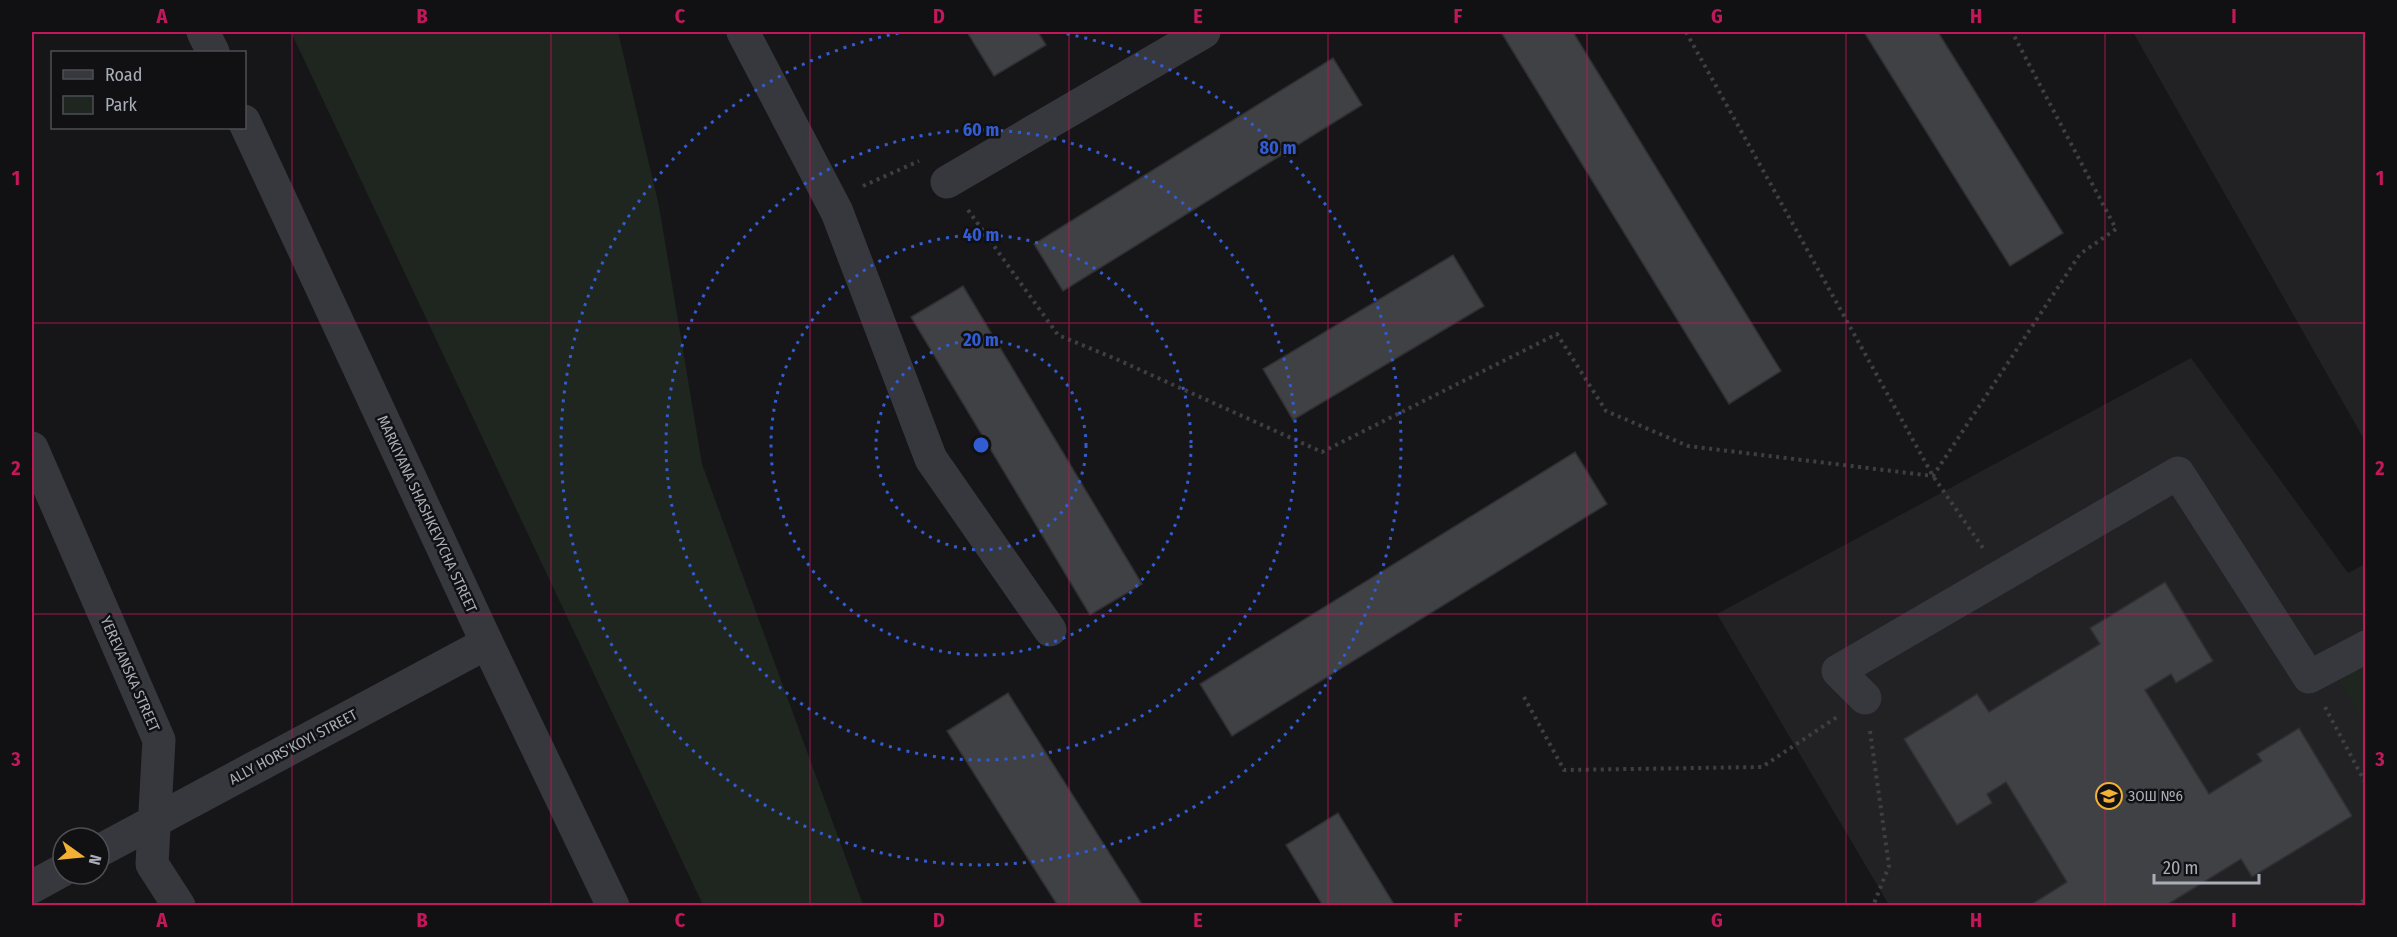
<svg xmlns="http://www.w3.org/2000/svg" width="2397" height="937" font-family="'Fira Sans Condensed',sans-serif">
<rect width="100%" height="100%" fill="#161618"/>
<g fill="#222225">
<polygon points="2133,32 2365,32 2365,441"/>
<polygon points="2191,358 2348,573 2365,564 2365,905 1889,905 1717,614"/>
</g>
<g fill="#1e261f">
<polygon points="291,32 618,32 659,206 702,464 863,905 703,905"/>
<polygon points="2365,656 2365,724 2336,675"/>
</g>
<g fill="#404145" stroke="#303034" stroke-width="1.5">
<polygon points="967,32 1038,32 1046,45 994,76"/>
<polygon points="1501,32 1573,32 1781,371 1729,404"/>
<polygon points="1864,32 1938,32 2063,233 2010,266"/>
<polygon points="1333,58 1362,105 1063,291 1034,244"/>
<polygon points="1453,255 1484,306 1293,420 1263,369"/>
<polygon points="963,286 1142,584 1090,615 911,317"/>
<polygon points="1575,452 1607,504 1232,736 1200,684"/>
<polygon points="2165,582 2213,661 2176,683 2171,674 2145,690 2209,794 2262,761 2257,754 2299,728 2352,816 2252,877 2241,859 2165,906 2029,906 2067,882 2006,782 1987,794 1992,803 1957,825 1904,739 1977,694 1989,712 2100,644 2090,628"/>
<polygon points="1008,693 1143,906 1058,906 947,731"/>
<polygon points="1338,813 1395,906 1323,906 1286,845"/>
</g>
<g fill="none" stroke-linecap="round" stroke-linejoin="round">
<g stroke="#3d3f44" stroke-width="4" stroke-dasharray="3 4.5" stroke-linecap="butt">
<polyline points="1686,32 1933,476 1983,548"/>
<polyline points="863,186 919,161"/>
<polyline points="968,210 1058,335 1116,359 1322,452 1557,334 1606,411 1688,446 1933,476 2080,254 2116,229 2012,32"/>
<polyline points="1524,697 1564,770 1762,767 1837,717"/>
<polyline points="2325,707 2366,784"/>
<polyline points="1870,731 1889,866 1873,906"/>
<polyline points="2355,906 2366,899"/>
</g>
<g stroke="#37383d" stroke-width="33">
<polyline points="203,32 213,52"/>
<polyline points="743,32 837,212 931,459 1050,630"/>
<polyline points="244,121 487,643 613,906"/>
<polyline points="947,182 1204,32"/>
<polyline points="32,448 159,740 152,864 179,906"/>
<polyline points="1865,698 1838,671 2178,473 2309,677 2366,647"/>
<polyline points="99,851 487,643"/>
<polyline points="32,887 63,870"/>
</g>
</g>
<path fill="none" stroke="#c2185b" stroke-width="1.5" stroke-opacity="0.55" d="M292,32V906M551,32V906M810,32V906M1069,32V906M1328,32V906M1587,32V906M1846,32V906M2105,32V906M32,323H2366M32,614H2366"/>
<g fill="none" stroke="#325cd3" stroke-width="3" stroke-dasharray="3 6">
<circle cx="981" cy="445" r="105"/>
<circle cx="981" cy="445" r="210"/>
<circle cx="981" cy="445" r="315"/>
<path d="M1058 32A420 420 0 1 1 904 32"/>
</g>
<defs>
<symbol id="school-ring" viewBox="-11 -11 22 22"><circle r="9.5" fill="#111113" stroke="#f2b134" stroke-width="1.5"/><path d="M0-5L7-2L0 1L-7-2ZM-4 1L0 2.5L4 1V4Q0 6-4 4Z" fill="#f2b134"/></symbol>
</defs>
<g fill-rule="evenodd">
<use href="#school-ring" x="2094" y="781" width="30" height="30"/>
</g>
<g text-anchor="middle" dominant-baseline="central" stroke-width="5" stroke-linejoin="round" paint-order="stroke">
<g font-size="15" fill="#a8adb8" stroke="#111113">
<text transform="translate(427 514) rotate(65)">MARKIYANA SHASHKEVYCHA STREET</text>
<text transform="translate(130 674) rotate(66)">YEREVANSKA STREET</text>
<text transform="translate(293 747) rotate(-28)">ALLY HORS'KOYI STREET</text>
</g>
<g font-size="15" fill="#a8adb8" stroke="#111113" text-anchor="start">
<text x="2128" y="796">ЗОШ №6</text>
</g>
</g>
<circle cx="981" cy="445" r="9" fill="#325cd3" stroke="#111113" stroke-width="3"/>
<g font-size="18" text-anchor="middle" font-weight="bold" fill="#325cd3" stroke="#111113" stroke-width="5" stroke-linejoin="round" paint-order="stroke">
<text x="981" y="136">60 m</text>
<text x="1278" y="154">80 m</text>
<text x="981" y="241">40 m</text>
<text x="981" y="346">20 m</text>
</g>
<rect width="2397" height="937" fill="none" stroke="#111113" stroke-width="66"/>
<rect x="51" y="51" width="195" height="78" fill="#111113" stroke="#4d4f55" stroke-width="1.5"/>
<rect x="63" y="70" width="30" height="9" fill="#37383d" stroke="#4d4f55" stroke-width="1.5"/>
<text x="105" y="81" font-size="18" fill="#a8adb8">Road</text>
<rect x="63" y="96" width="30" height="18" fill="#1e261f" stroke="#4d4f55" stroke-width="1.5"/>
<text x="105" y="111" font-size="18" fill="#a8adb8">Park</text>
<g transform="translate(81 856) rotate(105)"><circle r="28" fill="#111113" stroke="#4d4f55" stroke-width="1.5"/>
<path d="M0-4.5L10 22L0 15L-10 22Z" fill="#f2b134"/>
<text y="-9" font-size="16" font-weight="bold" text-anchor="middle" fill="#a8adb8">N</text>
</g>
<path d="M2154 874v9h105v-9" fill="none" stroke="#a8adb8" stroke-width="3"/>
<text x="2163" y="874" font-size="18" fill="#a8adb8" stroke="#111113" stroke-width="4.5" paint-order="stroke">20 m</text>
<rect x="33" y="33" width="2331" height="871" fill="none" stroke="#c2185b" stroke-width="2"/>
<g font-size="20" text-anchor="middle" font-weight="bold" fill="#c2185b">
<text x="162" y="23">A</text>
<text x="422" y="23">B</text>
<text x="680" y="23">C</text>
<text x="939" y="23">D</text>
<text x="1198" y="23">E</text>
<text x="1458" y="23">F</text>
<text x="1717" y="23">G</text>
<text x="1976" y="23">H</text>
<text x="2234" y="23">I</text>
<text x="16" y="185">1</text>
<text x="2380" y="185">1</text>
<text x="16" y="475">2</text>
<text x="2380" y="475">2</text>
<text x="16" y="766">3</text>
<text x="2380" y="766">3</text>
<text x="162" y="927">A</text>
<text x="422" y="927">B</text>
<text x="680" y="927">C</text>
<text x="939" y="927">D</text>
<text x="1198" y="927">E</text>
<text x="1458" y="927">F</text>
<text x="1717" y="927">G</text>
<text x="1976" y="927">H</text>
<text x="2234" y="927">I</text>
</g>
</svg>
